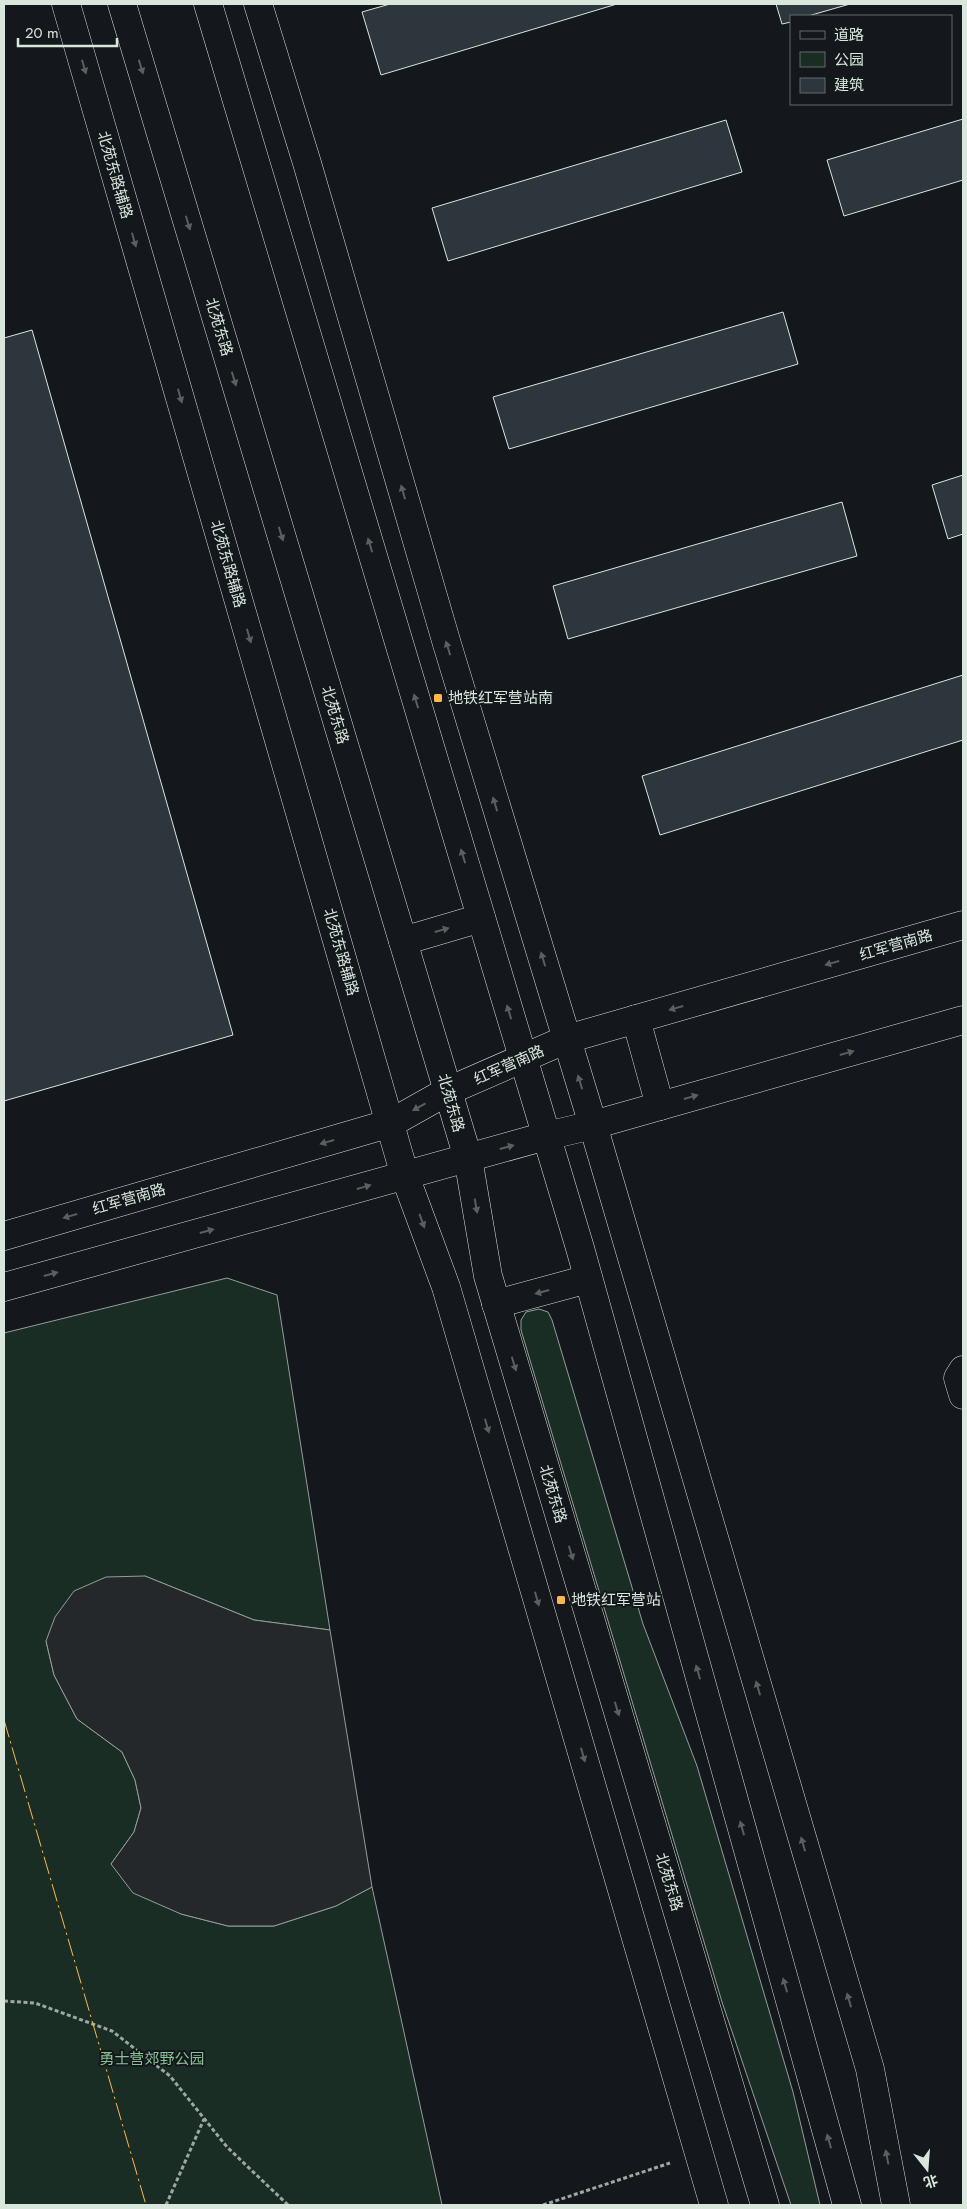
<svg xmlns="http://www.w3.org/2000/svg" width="967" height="2209" font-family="Jost,'Noto Sans SC',sans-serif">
<rect width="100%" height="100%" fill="#14181c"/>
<g fill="#1a2d24" stroke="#939e99">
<polygon points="227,1278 277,1295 330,1630 254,1620 145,1576 46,1641 54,1675 77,1719 122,1752 135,1780 141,1808 134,1832 111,1864 181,1914 228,1926 274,1926 336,1906 372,1887 442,2205 4,2205 4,1333"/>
<polygon points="539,1309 548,1312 552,1320 643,1624 697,1766 793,2092 820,2205 791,2205 722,2002 521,1330 521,1320 526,1312"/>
</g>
<polygon fill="#24282b" stroke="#939e99" points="145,1576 254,1620 330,1630 372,1887 336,1906 274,1926 228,1926 181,1914 133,1893 111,1864 134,1832 141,1808 135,1780 122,1752 77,1719 54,1675 46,1641 55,1617 74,1591 106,1577"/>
<g fill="#2c363c" stroke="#d8e6dc">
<polygon points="390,4 617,4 381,75 362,12"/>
<polygon points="776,4 850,4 808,16 791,16 791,22 782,24"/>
<polygon points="963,119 963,180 844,216 827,160"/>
<polygon points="726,120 742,172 448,261 432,208"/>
<polygon points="783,312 798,364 509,449 493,397"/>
<polygon points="32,330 233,1035 4,1101 4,338"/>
<polygon points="963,475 963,534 948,539 932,485"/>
<polygon points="842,502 857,556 568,639 553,586"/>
<polygon points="963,675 963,740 660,835 642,776"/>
</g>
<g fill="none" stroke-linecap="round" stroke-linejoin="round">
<defs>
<g id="street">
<polyline points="66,4 405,1176 446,1287 714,2205"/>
<polyline points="258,4 307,163 447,644 593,1125 870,2069 896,2205"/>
<polyline points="963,1370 958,1378 963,1395"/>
</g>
<g id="secondary">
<polyline points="122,4 468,1158 488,1276 765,2205"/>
<polyline points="208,4 580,1248 847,2205"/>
<polyline points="403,941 481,918"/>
<polyline points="636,1019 660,1106"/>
<polyline points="4,1236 391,1123 448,1091 567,1039 963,925"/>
<polyline points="4,1287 546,1136 593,1125 963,1020"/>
<polyline points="496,1304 588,1279"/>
</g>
</defs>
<use href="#street" stroke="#d8e6dc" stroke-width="29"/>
<use href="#secondary" stroke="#d8e6dc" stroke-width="29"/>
<g stroke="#9da8a2" stroke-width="3" stroke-dasharray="4 2.5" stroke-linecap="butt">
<polyline points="4,2001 35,2003 112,2031 170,2076 227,2147 288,2205"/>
<polyline points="166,2205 204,2119"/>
<polyline points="543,2205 670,2163"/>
</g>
<use href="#street" stroke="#14181c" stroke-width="28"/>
<use href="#secondary" stroke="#14181c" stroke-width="28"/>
<polyline stroke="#ffb74d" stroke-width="1" stroke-dasharray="18 4 2.5 4" stroke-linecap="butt" points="4,1720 146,2205"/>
</g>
<defs><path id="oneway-solid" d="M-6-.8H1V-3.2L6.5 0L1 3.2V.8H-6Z" transform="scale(1.25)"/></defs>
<g fill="#59605f">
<use href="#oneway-solid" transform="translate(84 67) rotate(74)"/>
<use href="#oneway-solid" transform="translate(141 67) rotate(73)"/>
<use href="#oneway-solid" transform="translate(188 223) rotate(73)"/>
<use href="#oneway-solid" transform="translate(134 240) rotate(74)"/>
<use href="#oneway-solid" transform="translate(234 379) rotate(73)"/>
<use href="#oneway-solid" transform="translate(180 396) rotate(74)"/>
<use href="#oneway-solid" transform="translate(403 492) rotate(-106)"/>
<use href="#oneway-solid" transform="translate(281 534) rotate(73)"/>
<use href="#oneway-solid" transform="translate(370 545) rotate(-107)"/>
<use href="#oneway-solid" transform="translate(249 636) rotate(74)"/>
<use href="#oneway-solid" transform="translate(448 648) rotate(-107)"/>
<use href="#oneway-solid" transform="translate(416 701) rotate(-107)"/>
<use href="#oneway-solid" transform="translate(495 804) rotate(-107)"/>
<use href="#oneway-solid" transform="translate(463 856) rotate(-107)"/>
<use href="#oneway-solid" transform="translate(442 930) rotate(-16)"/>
<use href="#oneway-solid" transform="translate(543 959) rotate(-107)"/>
<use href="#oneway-solid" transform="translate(832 963) rotate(164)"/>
<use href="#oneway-solid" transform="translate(676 1008) rotate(164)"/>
<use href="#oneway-solid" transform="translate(509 1012) rotate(-107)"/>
<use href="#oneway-solid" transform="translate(847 1053) rotate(-16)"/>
<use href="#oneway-solid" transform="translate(580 1082) rotate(-107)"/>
<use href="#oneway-solid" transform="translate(691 1097) rotate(-16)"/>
<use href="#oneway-solid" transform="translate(419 1107) rotate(151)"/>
<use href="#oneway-solid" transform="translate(327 1142) rotate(164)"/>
<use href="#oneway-solid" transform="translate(507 1147) rotate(-15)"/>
<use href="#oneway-solid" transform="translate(364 1187) rotate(-16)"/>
<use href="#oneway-solid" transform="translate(476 1206) rotate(80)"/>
<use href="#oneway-solid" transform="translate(70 1216) rotate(164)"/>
<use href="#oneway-solid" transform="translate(422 1221) rotate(70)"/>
<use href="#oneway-solid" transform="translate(207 1231) rotate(-15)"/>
<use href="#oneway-solid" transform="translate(51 1274) rotate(-15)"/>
<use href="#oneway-solid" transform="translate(542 1292) rotate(165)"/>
<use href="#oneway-solid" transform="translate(514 1364) rotate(73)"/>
<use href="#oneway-solid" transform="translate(487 1426) rotate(74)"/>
<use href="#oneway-solid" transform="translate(571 1553) rotate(73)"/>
<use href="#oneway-solid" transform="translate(537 1599) rotate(74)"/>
<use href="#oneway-solid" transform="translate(698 1672) rotate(-106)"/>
<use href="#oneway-solid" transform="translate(758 1688) rotate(-106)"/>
<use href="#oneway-solid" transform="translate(617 1709) rotate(73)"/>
<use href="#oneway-solid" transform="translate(583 1755) rotate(74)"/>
<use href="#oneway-solid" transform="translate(742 1828) rotate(-106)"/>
<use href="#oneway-solid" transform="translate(803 1844) rotate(-106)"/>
<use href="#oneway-solid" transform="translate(785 1985) rotate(-106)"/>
<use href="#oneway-solid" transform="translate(849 2000) rotate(-106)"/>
<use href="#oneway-solid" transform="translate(829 2141) rotate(-106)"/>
<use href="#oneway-solid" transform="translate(887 2157) rotate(-101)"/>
</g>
<g fill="#ffb74d" stroke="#14181c" stroke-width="2">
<rect x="433" y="693" width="10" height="10" rx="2.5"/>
<rect x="556" y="1595" width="10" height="10" rx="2.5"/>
</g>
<g text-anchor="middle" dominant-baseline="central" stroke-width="4" stroke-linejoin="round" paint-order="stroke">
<g font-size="15" fill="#d8e6dc" stroke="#14181c">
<text transform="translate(115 175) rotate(74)">北苑东路辅路</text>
<text transform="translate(219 327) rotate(73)">北苑东路</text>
<text transform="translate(228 564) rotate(74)">北苑东路辅路</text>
<text transform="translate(335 715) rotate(73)">北苑东路</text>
<text transform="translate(896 945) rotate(-16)">红军营南路</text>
<text transform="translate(341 952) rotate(74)">北苑东路辅路</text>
<text transform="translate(509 1065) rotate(-24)">红军营南路</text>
<text transform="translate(451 1103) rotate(74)">北苑东路</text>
<text transform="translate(129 1199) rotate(-16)">红军营南路</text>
<text transform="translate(553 1494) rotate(73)">北苑东路</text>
<text transform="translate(669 1882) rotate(73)">北苑东路</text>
</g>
<g font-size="15" fill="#d8e6dc" stroke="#14181c" text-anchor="start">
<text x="448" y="698">地铁红军营站南</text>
<text x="571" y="1600">地铁红军营站</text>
</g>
<g font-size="15" fill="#8ac095" stroke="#14181c">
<text x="152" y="2059">勇士营郊野公园</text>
</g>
</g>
<rect width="967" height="2209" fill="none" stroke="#d8e6dc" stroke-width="10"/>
<rect x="790" y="15" width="162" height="90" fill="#14181c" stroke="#626a69"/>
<rect x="800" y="31" width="25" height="8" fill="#14181c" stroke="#626a69"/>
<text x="834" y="40" font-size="15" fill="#d8e6dc">道路</text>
<rect x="800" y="52" width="25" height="15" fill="#1a2d24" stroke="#626a69"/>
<text x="834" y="65" font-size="15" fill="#d8e6dc">公园</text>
<rect x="800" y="78" width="25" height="15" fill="#2c363c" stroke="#626a69"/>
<text x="834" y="90" font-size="15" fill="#d8e6dc">建筑</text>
<g transform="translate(927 2169) rotate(163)" stroke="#14181c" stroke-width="4" paint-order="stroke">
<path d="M0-4L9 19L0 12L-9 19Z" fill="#d8e6dc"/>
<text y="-8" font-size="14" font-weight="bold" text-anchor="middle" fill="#d8e6dc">北</text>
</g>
<path d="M18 38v8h99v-8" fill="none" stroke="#d8e6dc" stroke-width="2.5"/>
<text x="25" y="38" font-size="15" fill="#d8e6dc" stroke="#14181c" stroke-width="4" paint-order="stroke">20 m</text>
</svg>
